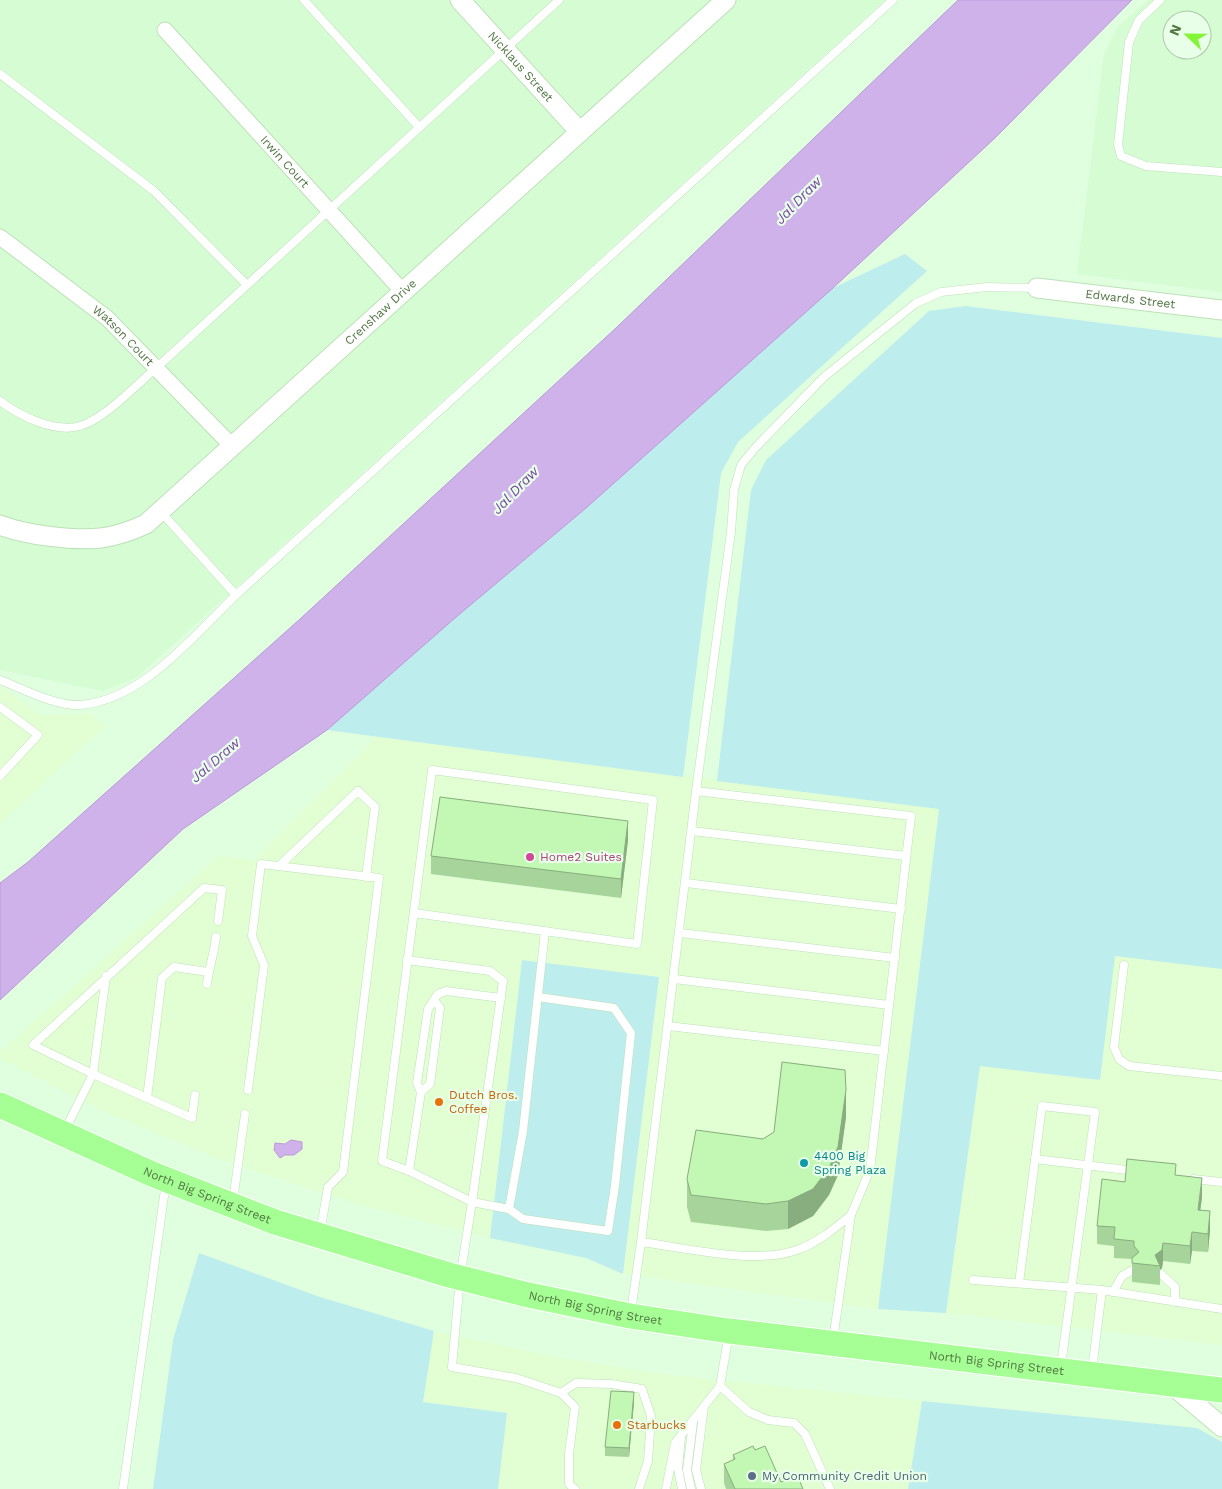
<svg xmlns="http://www.w3.org/2000/svg" width="1222" height="1489" font-family="'Work Sans',sans-serif">
<rect width="100%" height="100%" fill="#dfffdf"/>
<g fill="#d5fcd3" fill-rule="evenodd">
<polygon points="0,0 885,0 136,678 103,691 0,670"/>
<path d="M1149,0H1222V292L1077,274L1104,54L1118,26ZM1172,20H1202V50H1172Z"/>
</g>
<g fill="#e1ffd3">
<polygon points="0,686 41,715 92,714 104,727 0,824"/>
<polygon points="378,736 939,809 878,1309 623,1274 659,977 522,960 490,1238 357,1204 213,1157 101,1110 0,1059 0,1052 219,856 254,860"/>
<polygon points="1114,955 1222,969 1222,1345 946,1313 980,1066 1100,1080"/>
<polygon points="434,1331 565,1359 671,1375 922,1401 908,1489 498,1489 507,1413 423,1402"/>
</g>
<g fill="#bdedec">
<polygon points="905,254 927,271 738,442 721,473 683,777 327,730 455,618 586,508 833,288"/>
<polygon points="966,306 1222,338 1222,969 1115,956 1100,1080 980,1066 946,1313 878,1309 939,809 717,781 751,490 766,460 929,311"/>
<polygon points="522,960 659,977 623,1274 586,1258 490,1238"/>
<polygon points="199,1253 320,1297 434,1331 423,1402 507,1413 498,1489 153,1489 173,1340"/>
<polygon points="922,1401 1197,1428 1222,1442 1222,1489 908,1489"/>
</g>
<g fill="#cfb2ea" stroke="#bd97dc">
<polygon points="958,0 1132,0 995,138 833,288 586,508 455,618 327,730 183,829 0,1000 0,883 28,862 300,619 617,327"/>
<polygon points="291,1140 302,1142 302,1149 294,1155 285,1155 280,1158 274,1150 275,1143 285,1144"/>
</g>
<g fill="none" stroke-linecap="round" stroke-linejoin="round">
<defs>
<g id="service">
<polyline points="304,0 419,127"/>
<polyline points="1160,0 1139,20 1129,42 1118,145 1121,156 1146,166 1222,172"/>
<polyline points="0,74 154,191 247,285"/>
<path d="M0,401C20,416 54,433 80,426C104,419 134,387 154,370L559,0"/>
<polyline points="161,512 236,595 893,0"/>
<path d="M0,680C24,689 54,706 80,705C143,700 193,636 236,595"/>
<polyline points="0,707 38,735 0,776"/>
<polyline points="696,791 911,816 870,1170 851,1215"/>
<polyline points="692,831 906,856"/>
<polyline points="279,866 358,791 375,807 366,877"/>
<polyline points="686,883 901,909"/>
<polyline points="414,913 637,944 653,800 432,770 382,1161 409,1171 472,1202 460,1278 452,1367 516,1378 561,1393 575,1407 569,1454 569,1484 575,1489"/>
<polyline points="680,933 895,958"/>
<polyline points="407,960 490,971 503,981 472,1202 509,1209 523,1131 545,931"/>
<polyline points="1124,965 1114,1047 1119,1059 1129,1066 1222,1076"/>
<polyline points="674,979 889,1005"/>
<path d="M207,984C209,968 214,954 216,937"/>
<polyline points="668,1026 884,1051"/>
<polyline points="248,1090 264,965 252,936 261,864 379,878 343,1172 328,1187 320,1233"/>
<polyline points="421,1092 430,1084 440,1008 435,1001"/>
<polyline points="195,1095 192,1118 93,1074 33,1045 204,888 222,890 218,921"/>
<polyline points="147,1098 162,978 174,967 208,972"/>
<polyline points="64,1132 93,1074 106,976"/>
<polyline points="1035,1159 1135,1171"/>
<polyline points="409,1171 421,1092 417,1083 428,1009 438,994 446,991 501,998"/>
<polyline points="1193,1179 1222,1182"/>
<polyline points="233,1201 245,1114"/>
<polyline points="509,1209 523,1219 608,1231 615,1186 631,1033 614,1008 538,997"/>
<polyline points="641,1242 696,791 731,532 734,490 741,465 756,447 824,377 916,303 941,292 987,287 1036,288"/>
<polyline points="1161,1274 1175,1287 1175,1302"/>
<polyline points="973,1280 1102,1290 1222,1309"/>
<polyline points="1019,1283 1042,1106 1095,1112 1061,1366"/>
<polyline points="1113,1292 1122,1276 1133,1270"/>
<path d="M631,1312L641,1242C687,1248 754,1265 797,1250C817,1243 834,1229 851,1215L833,1340"/>
<polyline points="1092,1370 1102,1290"/>
<polyline points="720,1386 749,1412 768,1420 794,1423 805,1434 830,1489"/>
<polyline points="561,1393 576,1383 611,1384 642,1389 651,1416 648,1461 639,1489"/>
<polyline points="681,1437 678,1469 682,1489"/>
<polyline points="123,1489 166,1182"/>
<polyline points="666,1489 675,1443 720,1386 729,1333"/>
<polyline points="691,1489 687,1470 693,1422"/>
<polyline points="701,1489 696,1470 704,1406"/>
</g>
<g id="minor">
<path id="s1" d="M165,30L404,293"/>
<path id="s2" d="M0,237L107,318L233,447"/>
</g>
<g id="tertiary">
<path id="s3" d="M460,0L580,132"/>
<path id="s4" d="M1037,288L1222,310"/>
<path id="s5" d="M0,525C26,535 73,541 101,538C117,536 131,531 146,524L726,0"/>
<polyline points="1171,1384 1222,1427"/>
</g>
<g id="trunk">
<path id="s6" d="M0,1105L152,1174L275,1222L449,1275L524,1294L630,1316L729,1331L1222,1390"/>
</g>
</defs>
<use href="#service" stroke="#bde1b7" stroke-width="9"/>
<use href="#minor" stroke="#bde1b7" stroke-width="17"/>
<use href="#tertiary" stroke="#bde1b7" stroke-width="21"/>
<use href="#trunk" stroke="#fff" stroke-width="27"/>
<use href="#service" stroke="#fff" stroke-width="8"/>
<use href="#minor" stroke="#fff" stroke-width="15"/>
<use href="#tertiary" stroke="#fff" stroke-width="19"/>
<use href="#trunk" stroke="#a6ff94" stroke-width="25"/>
</g>
<g fill="#a7d49b">
<polygon points="628,840 621,898 431,874 431,856"/>
<polygon points="846,1117 838,1175 829,1195 813,1216 788,1229 766,1231 691,1222 687,1207 687,1179 763,1139 774,1132"/>
<polygon points="1176,1175 1202,1197 1200,1210 1210,1230 1208,1252 1192,1251 1190,1264 1163,1261 1162,1268 1160,1270 1160,1285 1132,1282 1132,1259 1114,1258 1114,1246 1097,1244 1097,1226 1125,1182"/>
<polygon points="634,1402 629,1457 605,1456 605,1447"/>
<polygon points="755,1450 781,1482 803,1489 726,1489 724,1483 724,1464 733,1460 733,1455"/>
</g>
<g fill="#88ad7e">
<polygon points="628,821 628,840 621,898 621,879"/>
<polygon points="846,1090 846,1117 838,1175 829,1195 813,1216 788,1229 788,1201"/>
<polygon points="1202,1178 1202,1197 1198,1228 1198,1210"/>
<polygon points="1210,1211 1210,1230 1208,1252 1208,1234"/>
<polygon points="1192,1232 1192,1251 1190,1264 1190,1246"/>
<polygon points="1163,1243 1163,1261 1162,1268 1160,1270 1160,1266 1155,1255"/>
<polygon points="634,1392 634,1402 629,1457 629,1448"/>
</g>
<g fill="#c2f7b4" stroke="#88ad7e">
<polygon points="440,797 628,821 621,879 431,856"/>
<polygon points="782,1062 845,1070 846,1090 838,1147 829,1168 813,1189 788,1201 766,1204 691,1195 687,1179 696,1130 763,1139 774,1132"/>
<polygon points="1127,1159 1176,1164 1175,1175 1202,1178 1198,1210 1210,1211 1208,1234 1192,1232 1190,1246 1163,1243 1162,1250 1155,1255 1160,1266 1132,1263 1132,1258 1139,1252 1134,1246 1134,1241 1114,1239 1115,1227 1097,1226 1102,1179 1125,1182"/>
<polygon points="611,1391 634,1392 629,1448 605,1447"/>
<polygon points="753,1446 755,1450 765,1446 781,1482 797,1475 803,1489 735,1489 724,1464 735,1459 733,1455"/>
</g>
<circle fill="#d1479c" stroke="#e8ffe8" stroke-width="2" cx="530" cy="857" r="5"/>
<g fill="#e8710a" stroke="#e8ffe8" stroke-width="2">
<circle cx="439" cy="1102" r="5"/>
<circle cx="617" cy="1425" r="5"/>
</g>
<circle fill="#0f9aa8" stroke="#e8ffe8" stroke-width="2" cx="804" cy="1163" r="5"/>
<circle fill="#5c6f8a" stroke="#e8ffe8" stroke-width="2" cx="752" cy="1476" r="5"/>
<g text-anchor="middle" dominant-baseline="central" stroke-width="4.5" stroke-linejoin="round" paint-order="stroke">
<g font-size="12" fill="#527744" stroke="#e8ffe8">
<text stroke="none"><textPath href="#s3" startOffset="90">Nicklaus Street</textPath></text>
<text stroke="none"><textPath href="#s1" startOffset="178">Irwin Court</textPath></text>
<text stroke="none"><textPath href="#s4" startOffset="94">Edwards Street</textPath></text>
<text stroke="none"><textPath href="#s5" startOffset="466">Crenshaw Drive</textPath></text>
<text stroke="none"><textPath href="#s2" startOffset="158">Watson Court</textPath></text>
<text stroke="none"><textPath href="#s6" startOffset="226">North Big Spring Street</textPath></text>
<text stroke="none"><textPath href="#s6" startOffset="631">North Big Spring Street</textPath></text>
<text stroke="none"><textPath href="#s6" startOffset="1036">North Big Spring Street</textPath></text>
</g>
<g font-size="12" fill="#b23c85" stroke="#e8ffe8" text-anchor="start">
<text x="540" y="857">Home2 Suites</text>
</g>
<g font-size="12" fill="#c56008" stroke="#e8ffe8" text-anchor="start">
<text x="449" y="1095">Dutch Bros.<tspan x="449" dy="14">Coffee</tspan></text>
<text x="627" y="1425">Starbucks</text>
</g>
<g font-size="12" fill="#0d838f" stroke="#e8ffe8" text-anchor="start">
<text x="814" y="1156">4400 Big<tspan x="814" dy="14">Spring Plaza</tspan></text>
</g>
<g font-size="12" fill="#4e5e75" stroke="#e8ffe8" text-anchor="start">
<text x="762" y="1476">My Community Credit Union</text>
</g>
<g font-size="14" font-style="italic" fill="#7843a3" stroke="#e8ffe8">
<text transform="translate(798 200) rotate(-46)">Jal Draw</text>
<text transform="translate(515 490) rotate(-46)">Jal Draw</text>
<text transform="translate(215 760) rotate(-41)">Jal Draw</text>
</g>
</g>
<g transform="translate(1187 35) rotate(292)"><circle r="24" fill="#e8ffe8" stroke="#acc9a6"/>
<path d="M0-4L9 19L0 12L-9 19Z" fill="#82f537"/>
<text y="-8" font-size="14" font-weight="bold" text-anchor="middle" fill="#527744">N</text>
</g>
</svg>
